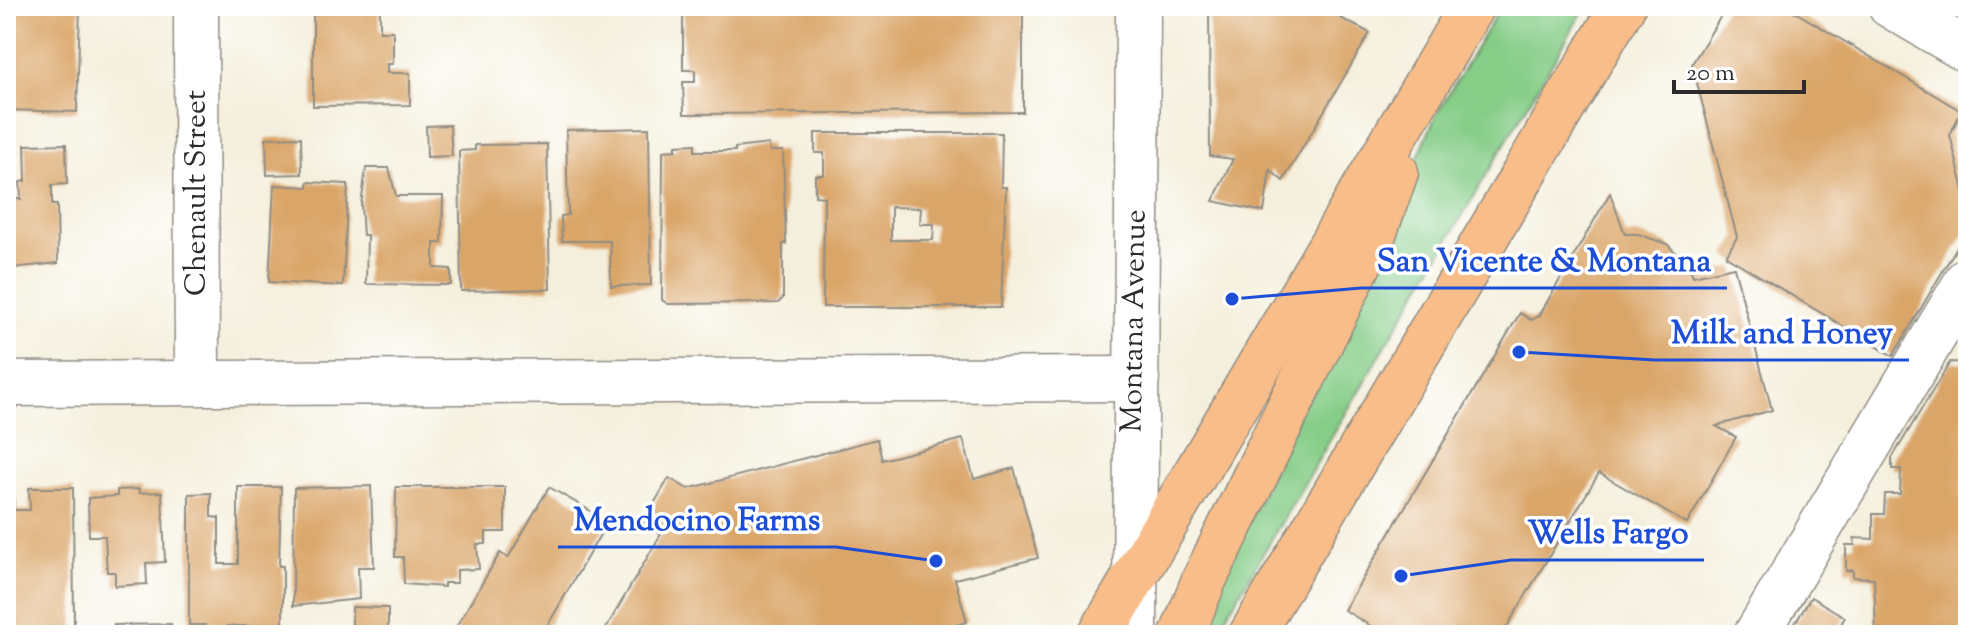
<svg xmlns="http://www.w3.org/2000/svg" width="1974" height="641" font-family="'Sorts Mill Goudy',serif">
<rect width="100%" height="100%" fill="#fff"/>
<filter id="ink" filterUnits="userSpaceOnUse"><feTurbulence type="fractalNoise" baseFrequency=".0125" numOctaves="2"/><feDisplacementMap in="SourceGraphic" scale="16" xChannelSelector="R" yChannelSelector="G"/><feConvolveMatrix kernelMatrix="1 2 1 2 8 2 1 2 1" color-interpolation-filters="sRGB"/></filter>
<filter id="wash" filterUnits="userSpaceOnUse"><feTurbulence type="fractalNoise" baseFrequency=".006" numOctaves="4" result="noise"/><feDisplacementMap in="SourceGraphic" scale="32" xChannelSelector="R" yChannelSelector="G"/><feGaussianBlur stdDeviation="1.8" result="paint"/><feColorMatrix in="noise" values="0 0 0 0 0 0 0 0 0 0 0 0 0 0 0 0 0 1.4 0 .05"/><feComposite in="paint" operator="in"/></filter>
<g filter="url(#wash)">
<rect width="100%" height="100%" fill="#f4efdc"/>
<polygon fill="#86cd88" stroke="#587c5a" stroke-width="2" points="1501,6 1586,6 1215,635 1211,635 1212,601 1408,180 1436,115"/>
<g id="blocks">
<g fill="#daa568" fill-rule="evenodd">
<polygon points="6,6 80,6 77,112 6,110"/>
<polygon points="313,6 380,6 380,31 393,31 393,64 387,64 387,73 410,73 410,105 313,106"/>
<polygon points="683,6 1023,6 1023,112 684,114 683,82 695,82 695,70 683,70"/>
<polygon points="1209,6 1317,6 1370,33 1283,181 1270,170 1264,212 1213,201 1233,159 1210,156"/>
<polygon points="1727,6 1785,6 1961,111 1950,135 1968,206 1968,228 1893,356 1726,256 1737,237 1692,64"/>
<polygon points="450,125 452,156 427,157 426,126"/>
<polygon points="649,128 651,285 611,286 610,241 562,241 561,216 568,215 566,130"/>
<path d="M815,133H1002L1001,187H1006L1001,307H823L824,197L815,196V175H824V153H815ZM891,207L921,208L920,224H934L933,240H891Z"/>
<polygon points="301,137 302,174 267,175 266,138"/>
<polygon points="66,144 67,184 52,185 52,205 57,205 58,263 13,268 13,262 6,262 6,199 21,199 20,182 26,181 25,145"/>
<polygon points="547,144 550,289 461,291 459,151 475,150 475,145"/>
<polygon points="695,144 695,151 735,151 735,148 769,144 770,151 783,151 786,244 783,244 783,298 778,303 668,304 662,300 663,151 676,150 676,145"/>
<polygon points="366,168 389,168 396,196 443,196 442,243 434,243 434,268 451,269 451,285 366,284 367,235 363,235 361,206"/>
<polygon points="308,182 348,184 343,286 269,282 274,185 308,187"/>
<polygon points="1610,193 1625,234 1638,234 1667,244 1689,266 1693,276 1734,267 1772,410 1716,426 1736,437 1687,524 1599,473 1502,635 1386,635 1344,610 1520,313 1531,320 1539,316"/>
<polygon points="1950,362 1968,363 1968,635 1876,635 1874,578 1853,577 1853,570 1846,571 1846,545 1855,545 1854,538 1873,539 1873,514 1884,514 1885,494 1900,494 1901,469 1892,469 1892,458"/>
<polygon points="877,439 882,460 963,439 974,479 1014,468 1038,558 955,579 967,622 917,635 916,630 898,635 602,635 661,534 642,524 669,478 688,489"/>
<polygon points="371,486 374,567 358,567 359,599 293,606 294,488"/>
<polygon points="238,487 281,487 279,566 283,566 283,626 227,626 227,635 191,635 191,632 204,631 205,625 189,625 189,494 211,493 211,517 219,518 219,564 238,564"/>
<polygon points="396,487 505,487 505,532 486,532 486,544 477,544 479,569 457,570 457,583 444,583 444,587 404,584 403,557 395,557"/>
<polygon points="549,487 608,521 542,635 465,635 455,629 500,553 508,558"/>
<polygon points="29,488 73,488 74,631 64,631 64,635 30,635 30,631 6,635 6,492 14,499 14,510 30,510"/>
<polygon points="139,489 139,493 162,492 165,562 146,563 147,584 115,586 115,572 107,572 105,536 89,536 88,498 117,496 117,490"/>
<polygon points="1811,597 1845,617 1837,631 1844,635 1788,635"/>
<polygon points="352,607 388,608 388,635 352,635"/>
<polygon points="171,624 171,635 114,635 114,625"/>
</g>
</g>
</g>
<g filter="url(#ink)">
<use href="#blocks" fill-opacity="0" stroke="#908d84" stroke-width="2"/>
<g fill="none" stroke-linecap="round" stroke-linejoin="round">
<defs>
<g id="minor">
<polyline points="196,6 197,380"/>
<polyline points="1891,6 1968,51"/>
<polyline points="6,384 1137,379"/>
<polyline points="1135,635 1138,6"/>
<polyline points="1756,635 1968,279"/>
</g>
<g id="major">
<polyline points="1100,635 1472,6"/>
<polyline points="1182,635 1204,580 1374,234 1396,172"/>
<polyline points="1251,635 1623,6"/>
</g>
</defs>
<use href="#minor" stroke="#908d84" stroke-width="47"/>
<use href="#major" stroke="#908d84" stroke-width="47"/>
<use href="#minor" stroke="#fff" stroke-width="44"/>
<use href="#major" stroke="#f8bd89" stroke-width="44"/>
</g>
</g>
<g text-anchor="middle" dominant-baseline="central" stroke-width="7" stroke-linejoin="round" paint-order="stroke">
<g font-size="30" fill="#2b2b2b" stroke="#fff">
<text transform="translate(197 193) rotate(-90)">Chenault Street</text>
<text transform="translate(1135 321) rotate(-89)">Montana Avenue</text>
</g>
</g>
<path fill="none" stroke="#1d4ed8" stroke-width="3" d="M1232 299L1361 288H1727M1519 352L1655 360H1909M936 561L836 547H558M1401 576L1511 560H1704"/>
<g fill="#1d4ed8" stroke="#fff" stroke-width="3">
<circle cx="1232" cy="299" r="8"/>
<circle cx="1519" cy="352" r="8"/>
<circle cx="936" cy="561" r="8"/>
<circle cx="1401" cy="576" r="8"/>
</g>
<g font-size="32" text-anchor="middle" font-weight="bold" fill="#1d4ed8" stroke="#fff" stroke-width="7" stroke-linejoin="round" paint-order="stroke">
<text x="1544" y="271">San Vicente &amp; Montana</text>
<text x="1782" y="343">Milk and Honey</text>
<text x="697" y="530">Mendocino Farms</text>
<text x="1608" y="543">Wells Fargo</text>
</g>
<rect width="1974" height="641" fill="none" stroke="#fff" stroke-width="32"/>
<path d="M1674 80v12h130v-12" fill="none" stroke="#2b2b2b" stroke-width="4"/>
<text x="1686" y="80" font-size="24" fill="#2b2b2b" stroke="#ffffff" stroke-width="6" paint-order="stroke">20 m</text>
</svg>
